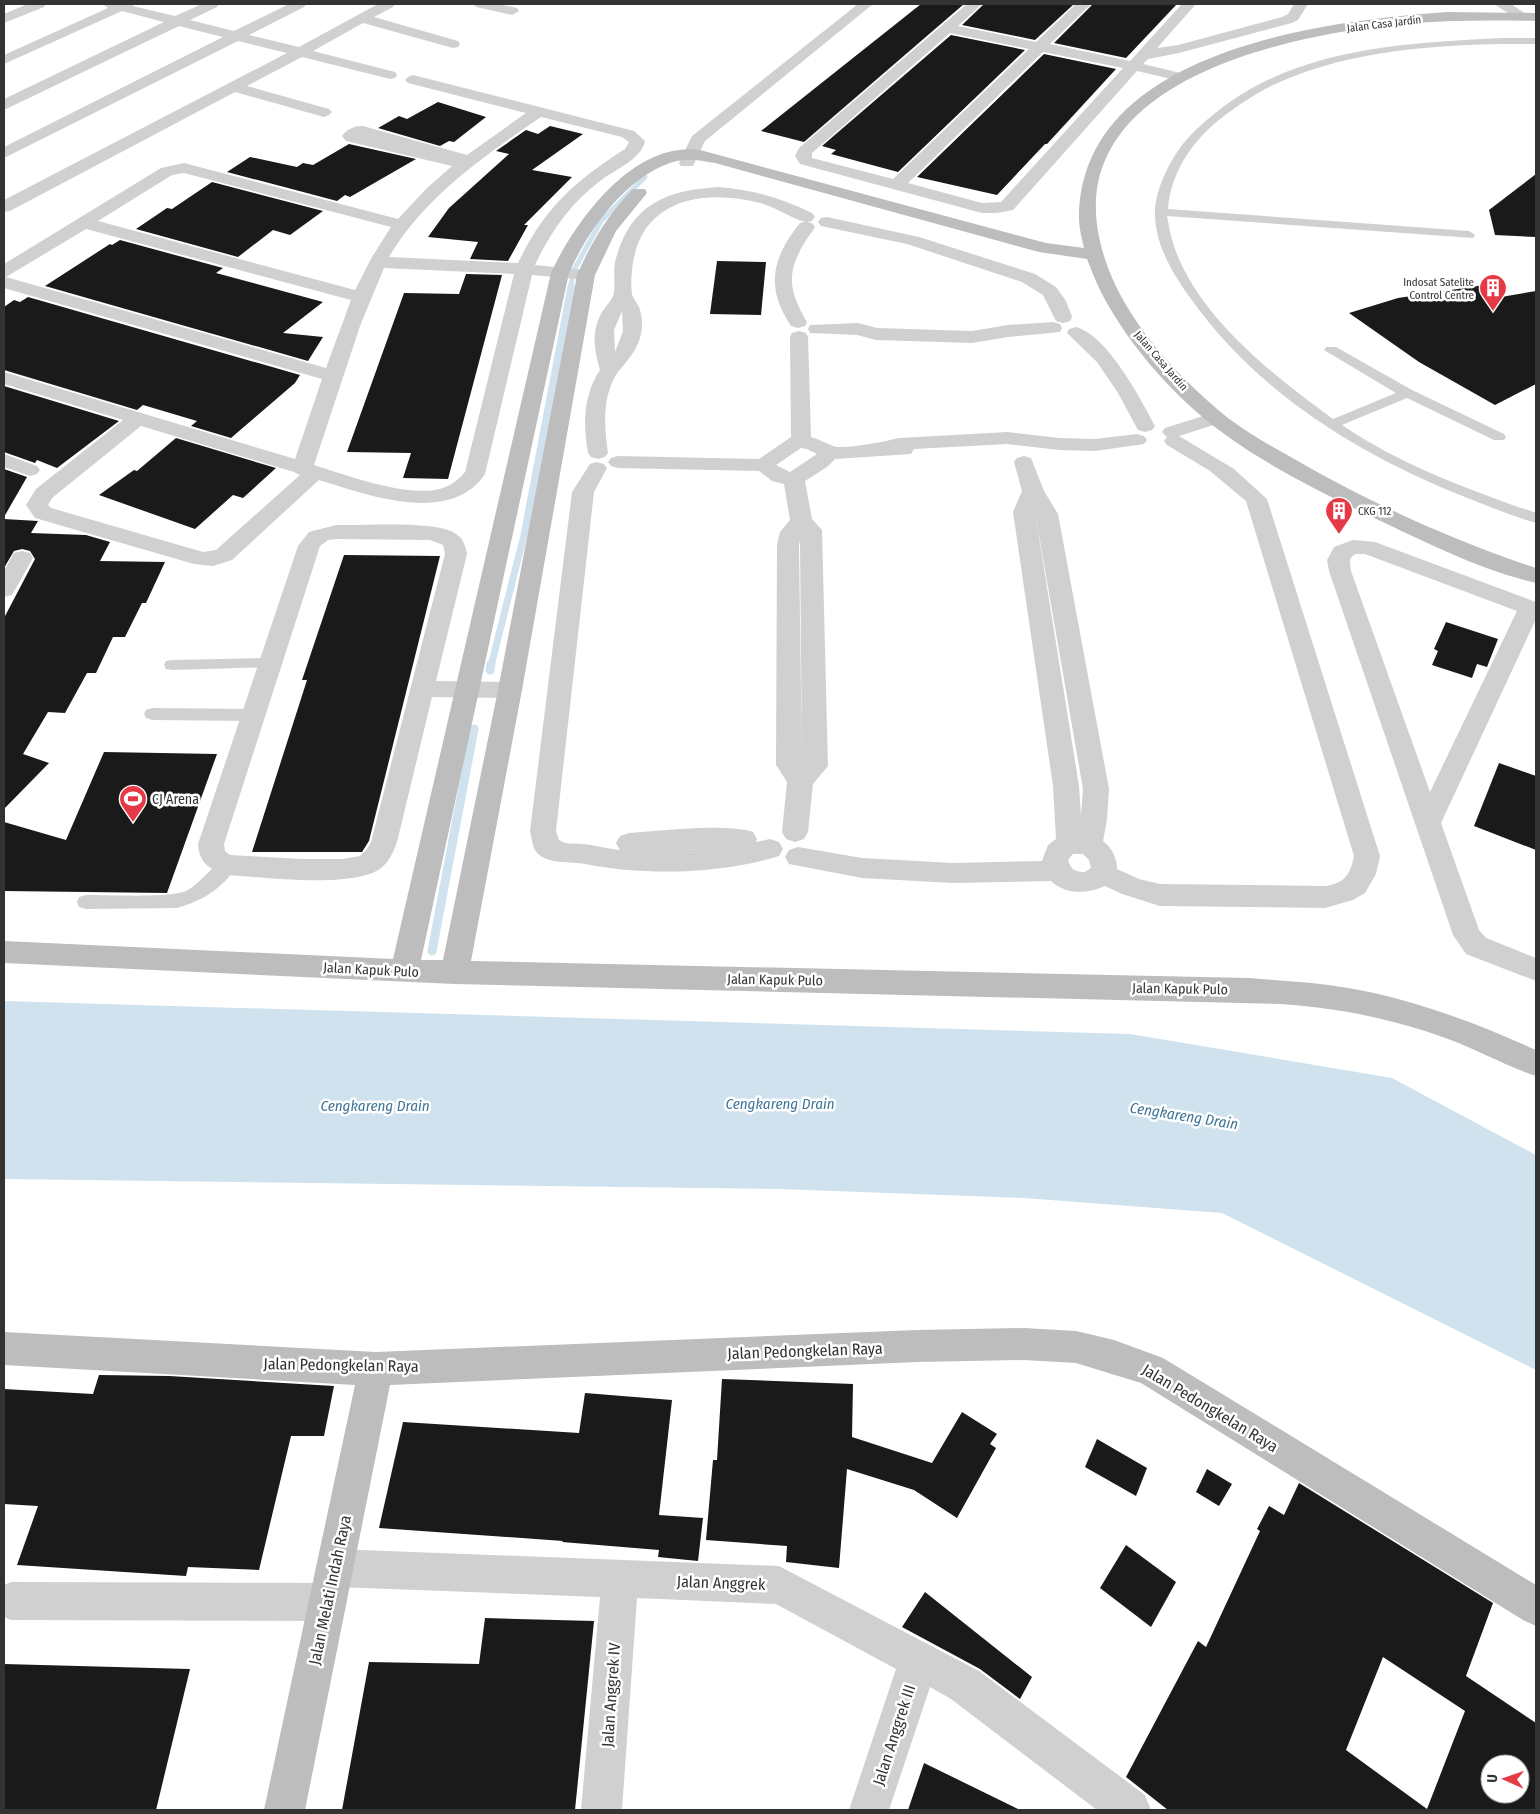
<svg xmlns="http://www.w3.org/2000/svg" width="1540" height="1814" font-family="'Fira Sans Condensed',sans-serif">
<rect width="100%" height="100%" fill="#fff"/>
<polygon fill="#cfe2ee" points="4,1001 1130,1034 1392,1078 1536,1155 1536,1370 1222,1213 1024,1198 779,1189 4,1179"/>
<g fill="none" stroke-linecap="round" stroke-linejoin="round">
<g stroke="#cfe2ee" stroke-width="5">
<polyline points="574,270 601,221 645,177"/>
<polyline points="570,288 572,280"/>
</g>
<polyline stroke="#cfe2ee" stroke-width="7" points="491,666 524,535 571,287"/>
<g stroke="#cfe2ee" stroke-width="9">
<polyline points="490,670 491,664"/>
<polyline points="432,951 474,729"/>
</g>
</g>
<g fill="#1a1a1a" fill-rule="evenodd">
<polygon points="921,4 964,4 804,142 761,131"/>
<polygon points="984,4 1074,4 1035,40 962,25"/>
<polygon points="1093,4 1177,4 1126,58 1054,43"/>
<polygon points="951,35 1025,50 898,172 831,154 836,150 822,146"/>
<polygon points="1044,54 1116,69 1047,144 1045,144 997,195 917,177"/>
<polygon points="438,102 486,117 454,142 449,141 440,146 378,128 399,116 407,119"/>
<polygon points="550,126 583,134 532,170 572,177 524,225 528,225 508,261 470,259 478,242 428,237 449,208 509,154 496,151 526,130 538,134"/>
<polygon points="349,144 416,159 350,197 345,195 337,201 227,172 250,157 297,167 303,163 313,165"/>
<polygon points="1536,174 1536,237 1495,235 1489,210"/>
<polygon points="212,182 323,211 290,235 273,230 238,257 136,229 167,208 172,209"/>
<polygon points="120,240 223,268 216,273 323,302 283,333 323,337 308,361 45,286 110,244 112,245"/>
<polygon points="717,261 766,262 761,315 710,314"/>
<polygon points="466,274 502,275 448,479 403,478 411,453 347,452 404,293 459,294"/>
<polygon points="1484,285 1501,297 1536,291 1536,384 1495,405 1419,362 1349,313 1398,298"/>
<polygon points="28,297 300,375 295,383 231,438 191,426 197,421 143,405 137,410 4,370 4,307 14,300 20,302"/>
<polygon points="4,386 119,421 57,468 37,460 35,463 4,452"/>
<polygon points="176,438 276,468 243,498 233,495 195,529 99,495 134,470 137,471"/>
<polygon points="4,469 27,477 4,517"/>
<polygon points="4,519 38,521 31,533 86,535 110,542 100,561 165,562 146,603 142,603 125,637 113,637 96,673 87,673 65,713 48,712 23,754 49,763 4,809 4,618 35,559 30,551 22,549 14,551 4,568"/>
<polygon points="344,555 440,556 369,841 362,852 252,852 307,680 302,680"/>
<polygon points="1446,622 1498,639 1487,667 1477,664 1472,678 1432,665 1438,651 1434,649"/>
<polygon points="104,752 217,754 167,893 4,891 4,822 66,840"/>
<polygon points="1499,763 1536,776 1536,850 1474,826"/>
<polygon points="99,1375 169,1376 334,1386 324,1436 291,1436 259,1570 188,1567 186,1576 17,1565 38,1506 4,1504 4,1389 93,1394"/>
<polygon points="722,1379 853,1384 852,1437 932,1463 962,1412 997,1434 990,1444 996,1448 957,1518 914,1490 847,1469 839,1568 786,1562 787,1546 706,1540 713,1460 717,1460"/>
<polygon points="585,1393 672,1400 659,1515 703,1518 698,1561 658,1557 659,1550 562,1542 563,1541 379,1528 403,1422 579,1433"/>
<polygon points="1097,1439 1147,1468 1136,1496 1085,1467"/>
<polygon points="1207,1469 1232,1484 1219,1506 1196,1492"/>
<path d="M1299,1483L1493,1603L1466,1676L1536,1723V1810H1168L1126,1777L1198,1641L1206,1647L1260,1531L1257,1529L1269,1506L1284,1515ZM1383,1657L1465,1711L1427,1809L1346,1750ZM1490,1764H1520V1794H1490Z"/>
<polygon points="1126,1545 1176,1582 1151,1627 1100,1588"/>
<polygon points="925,1592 1032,1677 1020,1699 980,1669 902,1627"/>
<polygon points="485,1618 594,1621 575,1810 342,1810 369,1662 479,1664"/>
<polygon points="4,1664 190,1669 156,1810 4,1810"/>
<polygon points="924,1763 969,1785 1020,1810 908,1810"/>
</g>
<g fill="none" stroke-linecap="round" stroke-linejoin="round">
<g fill="#d0d0d0" fill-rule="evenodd">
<path d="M1502,38H1536V44C1455,43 1354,48 1280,82C1261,90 1245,101 1228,113C1196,136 1171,169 1168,209L1469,231L1475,235L1473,238L1167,216L1168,221C1180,304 1270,373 1333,419L1396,393L1324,350L1326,347H1336L1412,390L1504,434L1506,437L1504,440H1494L1407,398L1342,425C1401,465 1469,490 1536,513V523C1512,516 1488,506 1465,497C1359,455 1258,393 1191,299C1173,274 1155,245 1155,213C1155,191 1168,164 1182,145C1195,129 1211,116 1227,104C1307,47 1408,43 1502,38Z"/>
<polygon points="271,658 277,659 279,663 277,667 172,670 166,669 164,665 166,661 172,660"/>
<polygon points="152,708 253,709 259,711 261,715 259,719 253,721 152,720 146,718 144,714 146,710"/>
<path d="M228,858L234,860L237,865C224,888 202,901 177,908L86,909L79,907L77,902L79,897L86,895C107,895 170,898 186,891C202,883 214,862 228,858Z"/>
</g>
<g fill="#d0d0d0" fill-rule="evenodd">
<polygon points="28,4 46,4 44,7 4,23 4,14"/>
<polygon points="103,4 134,4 133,6 175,16 202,4 219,4 217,7 190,20 234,31 289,4 306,4 304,7 249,35 299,47 378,4 395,4 393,7 374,17 458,41 460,44 458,47 453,48 363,23 313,51 395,72 397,75 395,78 390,79 302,57 247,86 329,109 332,112 329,115 324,117 235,92 10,211 4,212 4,200 287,53 238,41 4,158 4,147 223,37 179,26 4,110 4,99 164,22 122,11 4,64 4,55 108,8"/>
<polygon points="474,4 498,4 517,8 519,11 512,15 476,7"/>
<polygon points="858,4 873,4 705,141 693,166 681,166 679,163 692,136"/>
<path d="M967,4H982L958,26L1036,42L1076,4H1091L1050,44L1130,61L1182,4H1196L1157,48L1178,45L1282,17L1288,14L1294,4H1308L1298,20L1292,23L1179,53L1148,59L1143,64L1185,74L1187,77L1185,80L1180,81L1137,71L1013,210L997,213H982L800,164L795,156L799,148ZM950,33L1029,49L893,179L812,158V153ZM1043,52L1123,68L1001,202L982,203L908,183Z"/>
<polygon points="1494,4 1511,4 1529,16 1527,19 1517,19"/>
<path d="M413,75L634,131L645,141C642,159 614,170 600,181C570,204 551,231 535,265L586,270L592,271L595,275L592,279L586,280L532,275L485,474C450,526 368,495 319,480L232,560L213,566L194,564L35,518L26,505L36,489L123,420L4,384V372L295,459L322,379L4,288V264L161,168L184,163L398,219L426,189L452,166L346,141L342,136C347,129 354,126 363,126L467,155L526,113L408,83L405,80L408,77ZM541,117L622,137L629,142L625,149C574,182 545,207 518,263L389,257C425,196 484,156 541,117ZM184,173L391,227L372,257L355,290L98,221L172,175ZM86,229L351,300L326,368L6,277ZM384,268L514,274L465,472C459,479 452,485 443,488C410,499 346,475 314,465L360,326ZM141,426L294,472L300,475L216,550L203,552L51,508L48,505L52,498Z"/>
<path d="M719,187C753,190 782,198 812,213L815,217L812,221L807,222L812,223L815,227C789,264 783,282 807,322L805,326L798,328L791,326C765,287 772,258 800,223L805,222C790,218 776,207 760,203C701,188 638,200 632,271C631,279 631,287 632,294C633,299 637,303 639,307C642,315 643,326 641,334C638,349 628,360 618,372C602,395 604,426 608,453L605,457L598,459L591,457L588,453C583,424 583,396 600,370C594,350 591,331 602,312C606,306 611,301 613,296C616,289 613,272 615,262C629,206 664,190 719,187ZM622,311L623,331L615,352L614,330Z"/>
<polygon points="827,217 919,237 1035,274 1056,287 1066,301 1072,317 1070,321 1063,323 1056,321 1043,295 1022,282 907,244 821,226 818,222 821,218"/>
<polygon points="1053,322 1060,324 1062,328 1060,332 1008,337 972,343 876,340 857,335 810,333 808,329 810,325 858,323 877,328 972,331 1008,325"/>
<path d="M1076,327C1107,335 1141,399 1155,426L1152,430L1145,432L1138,430L1118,393L1097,362L1067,333L1069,329Z"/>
<path d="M799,331L806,333L808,337L811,437C819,439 825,443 833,446C843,450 887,441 899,438L1007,432L1059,438L1095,439L1137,434L1144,436L1147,440L1144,444L1095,451L1059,450L1007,444L914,449L911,454L835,459L827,467L805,481L812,519L822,530L828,766L813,784L808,832L804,839L795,842L786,839L782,832L787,782L776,765L777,545L780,532L790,520L784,484L772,481L759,471L618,468L611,466L608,462L611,458L618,456L759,459L791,437L790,337L792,333ZM801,448L807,449L817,454L790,472L776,465ZM800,540L802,763V764L799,545Z"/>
<path d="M1216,412L1223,414L1226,418L1223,422L1179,436L1234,469L1267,499L1380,856L1376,874L1365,893L1353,900L1325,908L1160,906L1122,894L1105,886C1087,894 1066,895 1051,881L953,883L862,878L789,864L785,857L789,850L798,847L862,858L953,863L1042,861L1048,845L1056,839L1053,786L1013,512L1022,491L1014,462L1017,458L1024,456L1031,458L1044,491L1058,514L1109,789L1107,819L1103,841C1112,848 1117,858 1117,869L1139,879L1160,884L1325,886C1345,883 1350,875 1354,856L1246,501L1210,471L1167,445L1164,441L1167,437L1162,432L1165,428ZM1035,512L1083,789L1081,816L1079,786ZM1073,854H1083L1089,860L1091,868L1085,872C1075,872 1071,870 1068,860Z"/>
<polygon points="4,454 37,466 40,470 37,474 30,476 4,467"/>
<path d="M597,462L604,464L607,468L594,492L556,831L559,840C566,845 574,843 583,844C595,845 607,849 620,850L616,843L620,836L629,833C662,831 724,823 753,832L757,839L756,842L770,839L779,842L783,849L779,856C721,874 644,876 585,864C571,861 549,865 537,853C532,847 532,838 530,831L572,492L590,464ZM696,849H702L676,850Z"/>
<path d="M336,525C362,526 438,520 456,534C463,538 466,547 467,554L436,681L510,682L519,684L522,690L519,696L510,698L432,697L397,842C394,851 389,862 381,868C354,889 263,877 228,875C211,870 199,864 198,844L298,546L309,532ZM336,539L430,540L443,545L445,554L371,842L367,849L360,856L342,859H301L230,855L225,851L224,844L320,546L328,540Z"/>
<path d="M1353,540L1375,542L1536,602V619L1441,823L1479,930L1486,938L1536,958V981L1466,954L1453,935L1329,571L1327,560L1334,547ZM1356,554H1365L1517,611L1430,792L1351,571C1350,562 1348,558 1356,554Z"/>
<polygon points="22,551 30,553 33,558 12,595 4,597 4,571 14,553"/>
<polygon points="335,1549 779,1566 979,1671 1145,1795 1151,1810 1097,1810 951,1699 930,1687 889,1810 849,1810 896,1669 776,1604 637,1598 622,1810 581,1810 600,1597 337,1587 341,1589 347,1602 341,1615 328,1621 11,1620 4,1617 4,1585 11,1582 326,1583 322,1581 316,1568 322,1555"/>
</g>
<g fill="#bdbdbd" fill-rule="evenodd">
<path d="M1447,12L1536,13V21C1491,20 1446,20 1401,24C1288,35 1067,80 1099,237C1114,310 1172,372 1228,418C1253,437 1282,452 1310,468C1382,508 1457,542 1536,568V583C1484,571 1433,546 1385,523C1332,498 1270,468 1223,433C1175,398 1130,347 1102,294C1096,283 1092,271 1087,259L1039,252L715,163C702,161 690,158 677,161C628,173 588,230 569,273L421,960H443L498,690L577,275C591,243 608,214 633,189H645L647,193L616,231L595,275L522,690L471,961L1249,978C1282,981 1315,982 1348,988C1413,999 1476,1023 1536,1050V1076C1506,1066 1478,1050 1448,1039C1394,1019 1339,1008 1281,1004L455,984L4,963V941L393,959L551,273C575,221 634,140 700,150L1046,243L1084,248C1082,239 1079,228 1079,218C1080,51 1321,21 1447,12Z"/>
<polygon points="1024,1328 1076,1331 1114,1340 1163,1358 1536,1585 1536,1626 1523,1620 1141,1383 1076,1363 1024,1360 917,1362 390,1385 305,1810 264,1810 355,1385 4,1365 4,1332 376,1352 917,1330"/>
</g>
</g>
<defs>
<symbol id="building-pin" viewBox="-11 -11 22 30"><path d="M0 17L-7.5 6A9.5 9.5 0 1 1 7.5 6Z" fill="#e63946" stroke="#fff"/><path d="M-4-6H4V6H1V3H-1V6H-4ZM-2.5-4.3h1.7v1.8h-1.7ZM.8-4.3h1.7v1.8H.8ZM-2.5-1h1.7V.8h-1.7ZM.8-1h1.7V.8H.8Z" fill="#fff"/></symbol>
<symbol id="stadium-pin" viewBox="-11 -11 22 30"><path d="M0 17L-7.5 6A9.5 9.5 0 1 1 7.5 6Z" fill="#e63946" stroke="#fff"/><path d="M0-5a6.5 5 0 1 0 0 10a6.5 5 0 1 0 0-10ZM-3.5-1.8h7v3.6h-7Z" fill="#fff"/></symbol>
</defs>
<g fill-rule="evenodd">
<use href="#building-pin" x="1477" y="272" width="32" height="43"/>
<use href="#building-pin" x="1323" y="495" width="32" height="43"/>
<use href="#stadium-pin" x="117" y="783" width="32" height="43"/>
</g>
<g text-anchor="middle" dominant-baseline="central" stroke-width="5" stroke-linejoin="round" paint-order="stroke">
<g font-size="11" fill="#333" stroke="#fff">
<text transform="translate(1384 24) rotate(-7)">Jalan Casa Jardin</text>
<text transform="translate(1161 361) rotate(49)">Jalan Casa Jardin</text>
</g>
<g font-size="11" fill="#333" stroke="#fff" text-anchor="end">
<text x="1474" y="282">Indosat Satelite<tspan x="1474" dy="13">Control Centre</tspan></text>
<text x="1358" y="511" text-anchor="start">CKG 112</text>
</g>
<g font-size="14" fill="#333" stroke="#fff" text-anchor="start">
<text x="152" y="799">CJ Arena</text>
</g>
<g font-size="14" fill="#333" stroke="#fff">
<text transform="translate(371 970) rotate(3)">Jalan Kapuk Pulo</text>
<text transform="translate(775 980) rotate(1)">Jalan Kapuk Pulo</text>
<text transform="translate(1180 989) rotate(1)">Jalan Kapuk Pulo</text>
</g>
<g font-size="15" font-style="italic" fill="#3f7597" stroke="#fff">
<text x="780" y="1104">Cengkareng Drain</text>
<text x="375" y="1106">Cengkareng Drain</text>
<text transform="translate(1184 1116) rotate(9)">Cengkareng Drain</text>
</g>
<g font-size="16" fill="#333" stroke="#fff">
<text transform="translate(805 1351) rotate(-2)">Jalan Pedongkelan Raya</text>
<text transform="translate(341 1365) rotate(1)">Jalan Pedongkelan Raya</text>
<text transform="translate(1210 1408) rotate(31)">Jalan Pedongkelan Raya</text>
<text transform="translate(721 1583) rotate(2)">Jalan Anggrek</text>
<text transform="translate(330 1590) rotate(-78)">Jalan Melati Indah Raya</text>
<text transform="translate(611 1695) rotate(-86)">Jalan Anggrek IV</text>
<text transform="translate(894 1735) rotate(-72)">Jalan Anggrek III</text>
</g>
</g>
<rect width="1540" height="1814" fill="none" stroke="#333333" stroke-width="10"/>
<g transform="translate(1505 1779) rotate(272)"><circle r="24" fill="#ffffff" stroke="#adadad"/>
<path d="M0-4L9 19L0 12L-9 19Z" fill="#e63946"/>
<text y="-8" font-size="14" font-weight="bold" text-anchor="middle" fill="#333333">U</text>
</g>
</svg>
